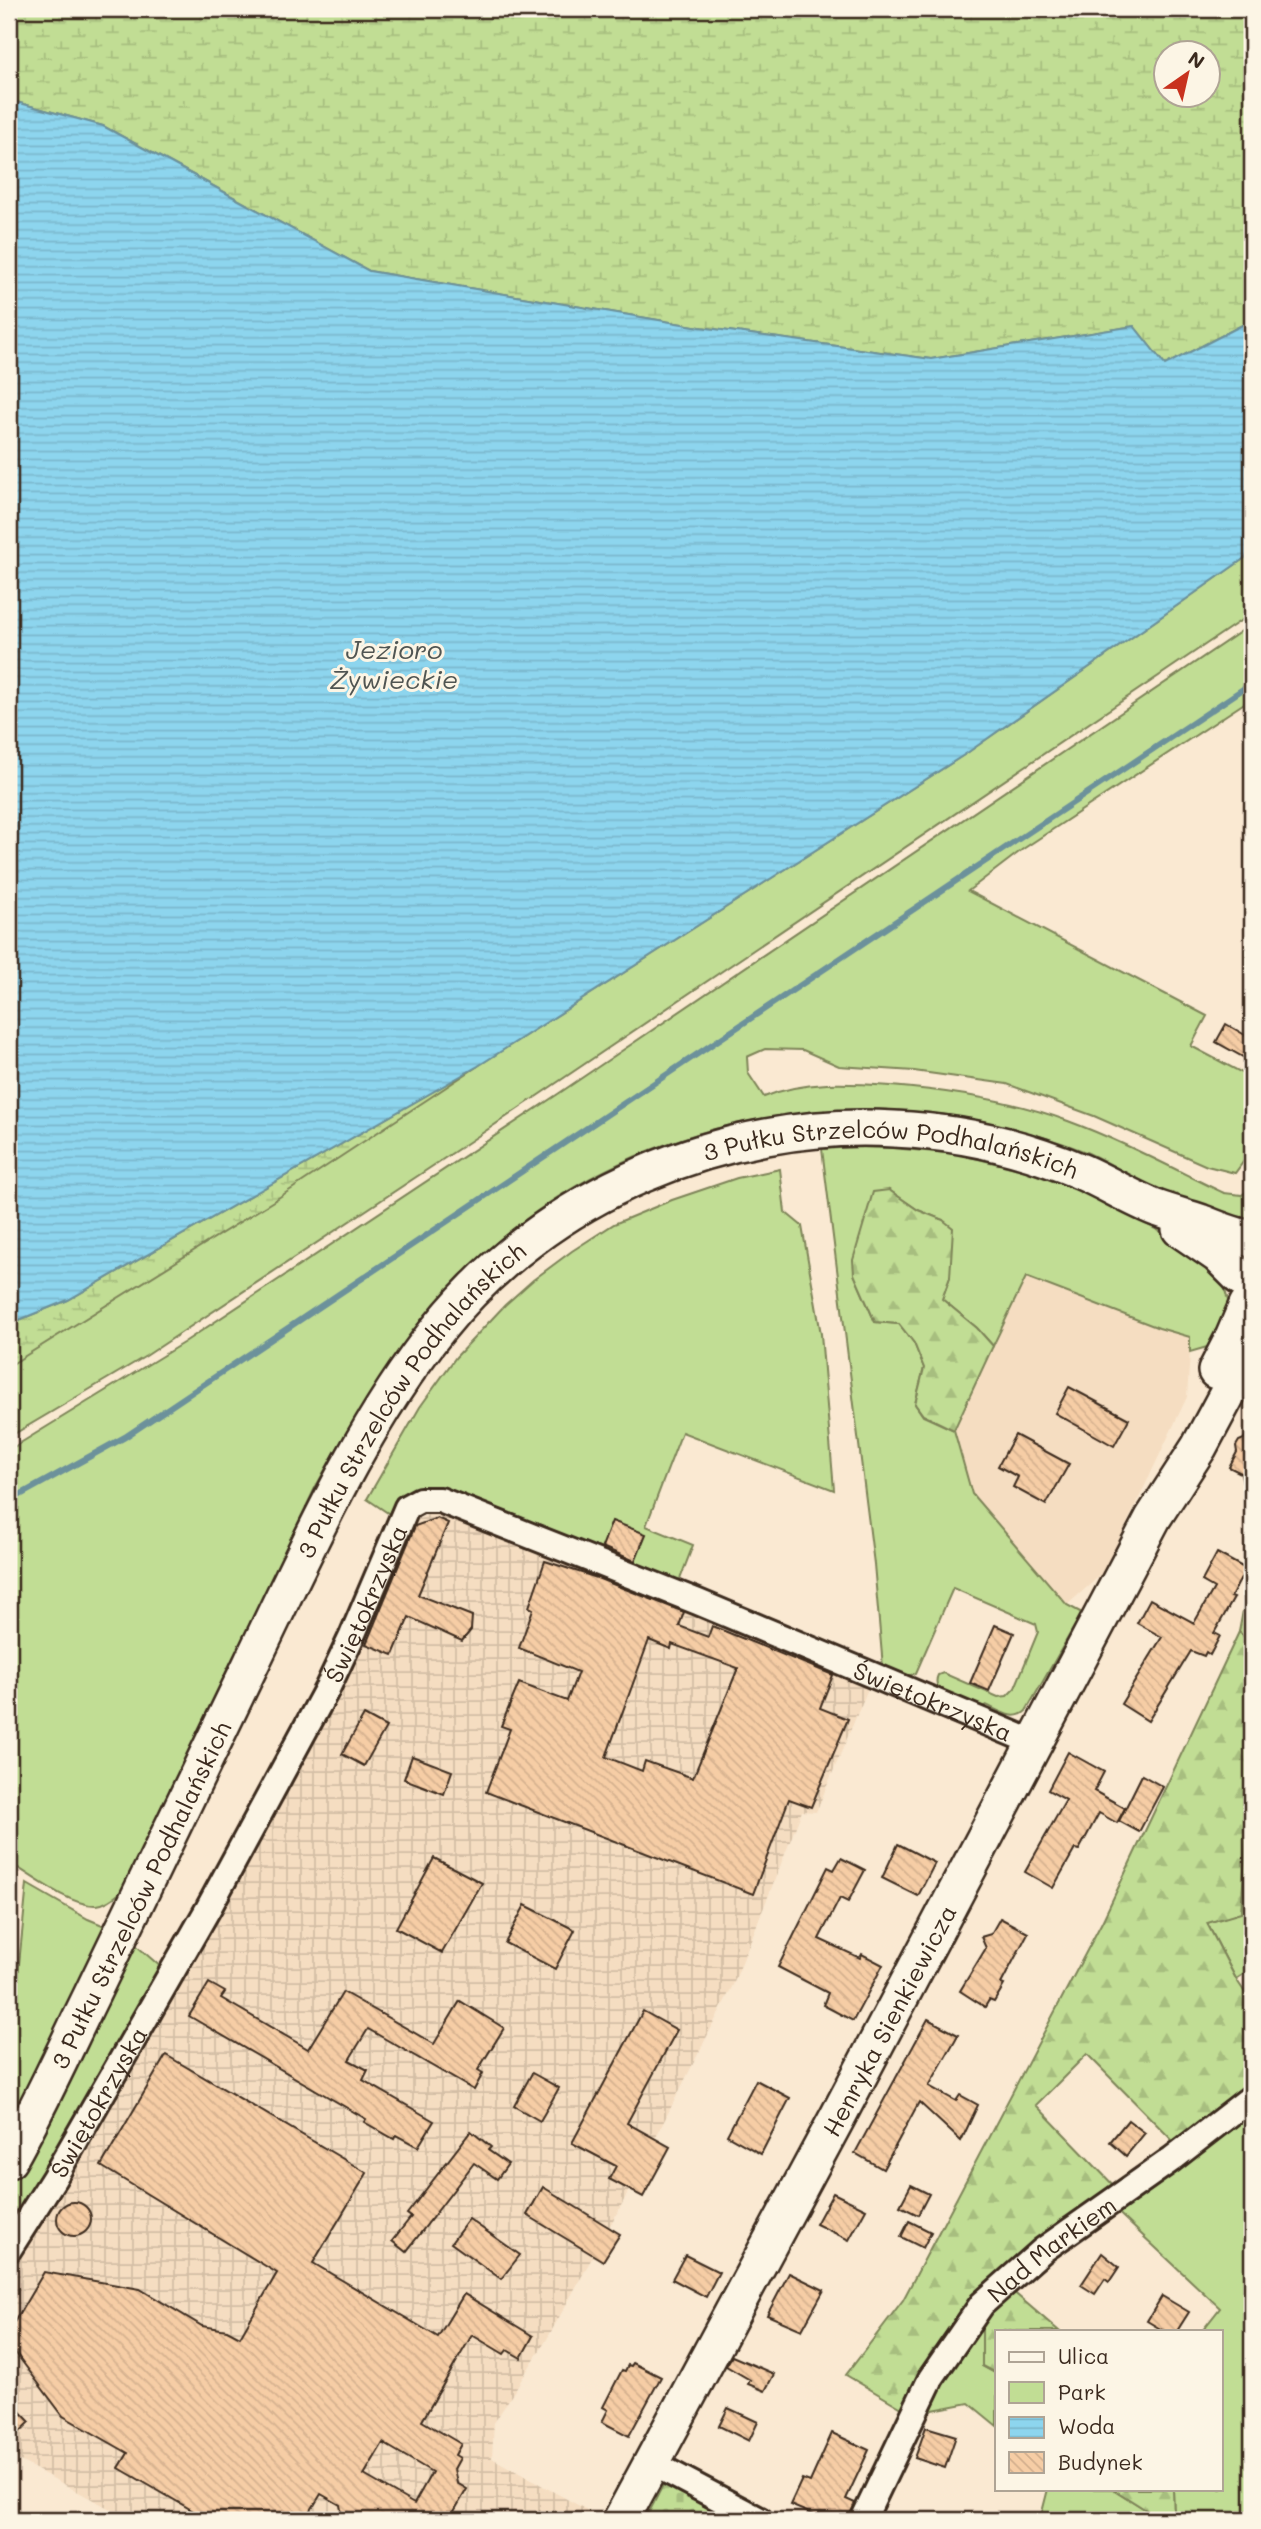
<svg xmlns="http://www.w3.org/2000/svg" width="1261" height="2529" font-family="Mali,sans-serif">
<defs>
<pattern id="industrial-grid" width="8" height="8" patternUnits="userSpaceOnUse" patternTransform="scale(1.75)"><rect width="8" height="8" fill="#f5ddc1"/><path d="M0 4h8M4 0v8" fill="none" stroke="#d3bea5"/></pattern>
<pattern id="forest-firs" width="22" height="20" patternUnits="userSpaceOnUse" patternTransform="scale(1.75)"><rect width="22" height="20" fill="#c1dd94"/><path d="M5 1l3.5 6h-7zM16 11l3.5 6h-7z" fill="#a7be7f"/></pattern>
<pattern id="wetland-marsh" width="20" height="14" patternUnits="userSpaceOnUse" patternTransform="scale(1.75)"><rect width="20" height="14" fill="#c1dd94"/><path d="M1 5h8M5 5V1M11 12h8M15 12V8" fill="none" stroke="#a7be7f"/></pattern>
<pattern id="cemetery-stones" width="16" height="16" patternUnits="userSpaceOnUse" patternTransform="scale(1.75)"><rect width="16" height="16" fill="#c1dd94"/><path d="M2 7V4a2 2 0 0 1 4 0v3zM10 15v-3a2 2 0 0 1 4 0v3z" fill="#a7be7f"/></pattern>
<pattern id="water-rules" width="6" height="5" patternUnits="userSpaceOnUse" patternTransform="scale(1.75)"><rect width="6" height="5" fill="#8dd5ee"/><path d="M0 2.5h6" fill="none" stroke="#7bb7cc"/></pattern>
<pattern id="building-back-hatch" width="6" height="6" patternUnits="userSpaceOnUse" patternTransform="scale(1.75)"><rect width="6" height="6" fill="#f6cda5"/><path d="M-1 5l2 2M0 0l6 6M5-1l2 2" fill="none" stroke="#d4b08e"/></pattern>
</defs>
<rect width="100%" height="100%" fill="#fae9d2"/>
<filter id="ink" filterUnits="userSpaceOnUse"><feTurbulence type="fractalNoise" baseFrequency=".0143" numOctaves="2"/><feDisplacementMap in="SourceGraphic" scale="14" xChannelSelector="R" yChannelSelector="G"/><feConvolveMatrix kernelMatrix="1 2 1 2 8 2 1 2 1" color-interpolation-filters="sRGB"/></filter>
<g filter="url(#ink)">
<polygon fill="#f5ddc1" points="1025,1277 1159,1328 1191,1337 1187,1397 1104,1572 1067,1605 972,1494 954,1430"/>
<polygon fill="url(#industrial-grid)" points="436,1511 695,1610 870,1684 816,1812 802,1811 733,1985 622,2204 547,2339 494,2423 492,2458 596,2515 593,2520 131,2520 9,2455 9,2249 412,1522"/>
<g fill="#c1dd94" stroke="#7e8459" stroke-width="2">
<polygon points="1252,553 1252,613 481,1134 146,1356 9,1437 9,1324 68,1300 478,1066 967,753"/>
<path d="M1252,624V698L1023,849L968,891L1207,1016L1191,1046L1252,1078V1150L1235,1173L1207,1166L1094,1116L1007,1084L914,1071L839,1066L803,1050L765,1049L747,1057L748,1073L764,1097C804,1080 849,1083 891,1086C951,1091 1012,1100 1068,1121C1122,1141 1172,1168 1224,1193L1242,1195L1252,1187V1224C1228,1216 1201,1211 1177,1201C1146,1187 1119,1167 1088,1153C1062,1142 1030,1133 1003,1126C827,1083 630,1125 493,1246C417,1313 363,1400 315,1488L121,1892C114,1898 106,1904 97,1905C72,1907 30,1875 9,1862V1450L183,1343L558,1094Z"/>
<path d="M855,1147L892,1148L958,1154L1023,1170L1083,1192L1195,1249L1222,1279L1228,1301V1312L1213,1342L1207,1347L1190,1352V1337L1159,1328L1026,1277L993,1346L977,1328L942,1299L950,1277L943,1220L918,1210L889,1190L854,1274L875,1322L899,1324L914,1343L924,1368L915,1404L923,1416L954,1430L972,1494L1067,1605L1082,1613L1026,1711C1014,1722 1000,1711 986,1705L979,1709L940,1692C937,1686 935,1681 938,1675L943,1673L998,1697L1007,1696L1015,1688L1038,1632L1036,1624L953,1588L916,1673L906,1677L883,1667L874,1564L822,1149Z"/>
<polygon points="780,1169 785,1212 802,1226 821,1334 834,1490 682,1432 646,1526 693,1545 679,1582 438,1492 419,1487 407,1496 394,1517 367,1499 420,1407 456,1357 505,1305 533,1280 572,1251 614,1224 672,1200 737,1178"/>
<polygon points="1247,1590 1252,1592 1252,1644 1239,1632"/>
<polygon points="1252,1810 1252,1969 1236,1979 1207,1923 1241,1912 1248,1811"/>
<polygon points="27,1884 88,1919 122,1933 170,1975 9,2249 9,2025 13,2024"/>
<polygon points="1252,2097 1252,2520 1174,2520 1173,2489 1221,2489 1221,2331 1202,2331 1220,2308 1109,2204"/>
<polygon points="982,2308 982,2366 997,2374 997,2426 969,2403 917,2413"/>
<polygon points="1048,2489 1113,2489 1162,2520 1040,2520"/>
</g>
<g fill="url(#forest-firs)" stroke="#7e8459" stroke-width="2">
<polygon points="889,1190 918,1210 943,1220 953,1228 950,1277 942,1299 977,1328 993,1346 954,1430 923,1415 915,1404 924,1368 914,1343 899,1324 875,1322 854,1274 853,1260 873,1192"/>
<polygon points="1239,1632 1252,1644 1252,1810 1248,1812 1241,1913 1207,1923 1236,1979 1252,2003 1252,2097 1175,2143 1087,2054 1036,2105 1118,2190 1004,2284 1059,2331 997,2331 997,2374 982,2366 982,2308 912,2414 846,2375 903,2300 1102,1922"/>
<polygon points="1113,2489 1173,2489 1174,2520 1162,2520"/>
</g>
<g fill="url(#wetland-marsh)" stroke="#7e8459" stroke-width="2" fill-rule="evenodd">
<path d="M9,9H1252V320L1165,365L1134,326L931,359L700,327L369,271L103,126L9,100ZM1166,52H1208V94H1166Z"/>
<polygon points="478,1066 275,1200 9,1366 9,1324 68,1300"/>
</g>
<polygon fill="url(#cemetery-stones)" stroke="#7e8459" stroke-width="2" points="664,2483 738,2520 645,2520"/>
<polygon fill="url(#water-rules)" stroke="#6c919b" stroke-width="2" points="9,100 103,126 369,271 700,327 931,359 1134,326 1165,365 1252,320 1252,553 967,753 478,1066 68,1300 9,1324"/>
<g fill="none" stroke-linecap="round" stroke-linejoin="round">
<polyline stroke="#6c919b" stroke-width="6" points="9,1501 125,1437 1252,683"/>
</g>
<g fill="url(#building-back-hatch)" stroke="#3b2a1e" stroke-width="2" fill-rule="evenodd">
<polygon points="1226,1024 1252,1039 1252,1062 1216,1042"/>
<polygon points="1069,1387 1129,1419 1114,1446 1055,1413"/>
<polygon points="1252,1423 1252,1489 1244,1489 1241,1473 1229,1467 1237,1452 1236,1446 1239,1441 1244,1439"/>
<polygon points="1015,1435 1069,1464 1046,1505 1013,1487 1018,1477 998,1466"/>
<polygon points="437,1518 448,1523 418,1595 472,1616 471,1630 462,1641 409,1617 393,1655 366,1644 415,1526"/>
<polygon points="612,1521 646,1534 635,1561 602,1547"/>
<polygon points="1217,1553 1246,1569 1231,1597 1234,1598 1214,1633 1220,1636 1210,1655 1206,1652 1204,1656 1191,1651 1148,1721 1121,1704 1162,1637 1137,1623 1150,1599 1194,1623 1214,1588 1202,1581"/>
<path d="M545,1561L597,1578L684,1612L679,1626L708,1637L712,1626L833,1675L820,1708L848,1719L811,1807L789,1799L753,1894L486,1792L510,1729L501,1726L519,1683L567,1701L578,1672L519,1648L533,1609L529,1607ZM649,1640L671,1649L672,1644L738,1668L693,1778L645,1761L642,1771L606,1757Z"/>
<polygon points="995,1625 1014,1633 989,1691 970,1683"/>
<polygon points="364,1715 386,1727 364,1766 342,1754"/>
<polygon points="1068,1752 1104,1772 1094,1791 1125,1808 1117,1823 1099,1813 1079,1850 1075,1849 1053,1888 1025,1872 1066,1800 1048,1790"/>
<polygon points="412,1756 452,1771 444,1794 404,1779"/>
<polygon points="1142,1775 1163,1787 1139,1832 1119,1821"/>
<polygon points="898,1844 935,1863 918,1896 882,1878"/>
<polygon points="434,1858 482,1883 442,1953 396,1928"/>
<polygon points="841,1858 865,1870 848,1902 840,1898 819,1939 860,1958 862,1954 883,1965 853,2021 823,2005 828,1993 778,1967 828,1867 834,1870"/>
<polygon points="525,1905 575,1930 555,1969 505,1943"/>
<polygon points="1000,1918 1028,1933 1001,1984 1004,1985 994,2002 989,2000 985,2007 960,1991 986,1948 981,1937 991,1934"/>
<polygon points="209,1983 225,1992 221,1998 308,2049 343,1992 434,2044 460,2001 504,2028 478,2070 483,2073 474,2090 368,2029 349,2060 368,2070 363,2080 434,2121 418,2147 396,2135 394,2139 364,2122 366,2119 189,2016"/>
<polygon points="643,2011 677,2030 627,2123 670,2147 643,2197 609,2179 616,2166 572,2143"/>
<polygon points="928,2019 958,2035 929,2086 956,2101 960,2095 978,2105 961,2141 919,2102 883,2169 855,2153"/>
<path d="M166,2055L367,2173L313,2263L438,2337L464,2294L533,2336L521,2358L507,2350L504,2354L472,2335L422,2421L461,2444L455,2455L460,2458L454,2469L457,2483L467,2489L449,2520H343L340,2505L321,2494L305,2520H209L119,2468L128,2453L63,2416L9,2344V2331L44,2272L140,2289L202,2326L227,2330L240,2337L277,2273L101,2166ZM383,2443L432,2472L414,2504L364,2475Z"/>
<polygon points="532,2073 559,2088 540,2121 514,2106"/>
<polygon points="756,2080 790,2098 761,2154 727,2135"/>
<polygon points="1128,2120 1145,2133 1126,2156 1110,2142"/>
<polygon points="471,2131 491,2147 488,2150 508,2164 497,2179 474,2163 406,2252 392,2241 411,2217 407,2214"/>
<polygon points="911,2185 929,2194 918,2215 900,2206"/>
<polygon points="543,2187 620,2234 603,2261 527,2215"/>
<polygon points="833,2193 866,2209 849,2240 816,2224"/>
<circle cx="74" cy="2219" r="17"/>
<polygon points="469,2219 520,2255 501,2279 451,2243"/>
<polygon points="909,2221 931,2232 923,2248 901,2237"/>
<polygon points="1102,2253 1119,2267 1109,2282 1105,2279 1095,2294 1081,2285"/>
<polygon points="685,2255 719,2272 706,2297 672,2279"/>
<polygon points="789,2273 824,2290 802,2330 767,2315"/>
<polygon points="1162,2296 1189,2312 1177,2331 1164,2331 1147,2321"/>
<polygon points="732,2356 774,2374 765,2391 748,2384 750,2380 726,2366"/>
<polygon points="633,2363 661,2377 629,2436 602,2422 608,2410 603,2407 622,2370 625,2371 628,2365 631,2366"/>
<polygon points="9,2400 30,2422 9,2442"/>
<polygon points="728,2408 758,2422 749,2441 719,2426"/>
<polygon points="926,2427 956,2436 945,2468 915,2458"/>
<polygon points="832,2433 869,2450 846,2499 855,2503 848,2520 826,2520 790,2505 802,2479 810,2482"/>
</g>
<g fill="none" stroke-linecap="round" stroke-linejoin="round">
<defs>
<g id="street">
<path id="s1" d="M9,2249L54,2178L208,1909L327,1689L352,1636L407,1507L420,1500H440L698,1602L1035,1743"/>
<polyline points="652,2463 760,2520"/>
<path id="s2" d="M863,2520L931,2378L982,2304L1043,2250L1172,2159L1252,2097"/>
</g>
<g id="secondary">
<polyline points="1180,1229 1218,1255 1240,1277"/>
<polyline points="1216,1371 1233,1338 1247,1305"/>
<path id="s3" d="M9,2160C39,2107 64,2051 91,1996C145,1886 198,1775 251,1664C307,1549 359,1428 439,1328C546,1194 724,1119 894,1129C959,1132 1022,1146 1082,1172C1107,1183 1131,1198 1156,1208C1170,1213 1185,1217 1200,1222C1217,1229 1233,1236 1252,1239"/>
<path id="s4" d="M621,2520L837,2118L1153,1518L1199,1447L1252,1348"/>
</g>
</defs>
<use href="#street" stroke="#3b2a1e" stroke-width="30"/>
<use href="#secondary" stroke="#3b2a1e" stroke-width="40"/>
<use href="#street" stroke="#fcf5e5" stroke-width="24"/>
<use href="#secondary" stroke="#fcf5e5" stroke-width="35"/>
</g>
</g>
<g text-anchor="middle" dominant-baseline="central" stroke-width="6" stroke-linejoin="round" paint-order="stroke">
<g font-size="24" fill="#3b2a1e" stroke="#fcf5e5">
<text stroke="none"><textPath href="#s3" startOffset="1451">3 Pułku Strzelców Podhalańskich</textPath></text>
<text stroke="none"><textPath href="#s3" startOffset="863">3 Pułku Strzelców Podhalańskich</textPath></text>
<text stroke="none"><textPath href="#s1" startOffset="738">Świętokrzyska</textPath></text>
<text stroke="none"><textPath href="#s1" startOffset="1410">Świętokrzyska</textPath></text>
<text stroke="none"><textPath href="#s3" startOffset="296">3 Pułku Strzelców Podhalańskich</textPath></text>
<text stroke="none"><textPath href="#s4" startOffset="567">Henryka Sienkiewicza</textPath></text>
<text stroke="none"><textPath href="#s1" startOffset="172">Świętokrzyska</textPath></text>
<text stroke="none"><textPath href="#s2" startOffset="336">Nad Markiem</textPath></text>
</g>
<g font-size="26" font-style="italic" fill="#505552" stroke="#fcf5e5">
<text x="394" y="649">Jezioro<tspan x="394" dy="30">Żywieckie</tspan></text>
</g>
</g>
<rect width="1261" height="2529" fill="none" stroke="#fcf5e5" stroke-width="35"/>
<rect x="18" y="18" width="1226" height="2494" fill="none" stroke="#3b2a1e" stroke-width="2.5" filter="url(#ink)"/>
<rect x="995" y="2330" width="228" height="161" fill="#fcf5e5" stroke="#afa495" stroke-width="2"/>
<rect x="1009" y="2352" width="35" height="10" fill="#fcf5e5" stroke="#afa495" stroke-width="2"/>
<text x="1058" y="2364" font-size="21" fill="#3b2a1e">Ulica</text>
<rect x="1009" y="2382" width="35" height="21" fill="#c1dd94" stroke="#afa495" stroke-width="2"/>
<text x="1058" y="2400" font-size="21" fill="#3b2a1e">Park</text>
<rect x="1009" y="2417" width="35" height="21" fill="url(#water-rules)" stroke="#afa495" stroke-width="2"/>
<text x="1058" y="2434" font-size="21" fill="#3b2a1e">Woda</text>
<rect x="1009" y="2452" width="35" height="21" fill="url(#building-back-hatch)" stroke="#afa495" stroke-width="2"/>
<text x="1058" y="2470" font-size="21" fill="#3b2a1e">Budynek</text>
<g transform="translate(1187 74) rotate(34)"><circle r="33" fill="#fcf5e5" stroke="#afa495" stroke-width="2"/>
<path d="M0-5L12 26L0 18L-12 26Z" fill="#c8321e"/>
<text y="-10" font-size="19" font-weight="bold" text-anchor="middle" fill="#3b2a1e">N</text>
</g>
</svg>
